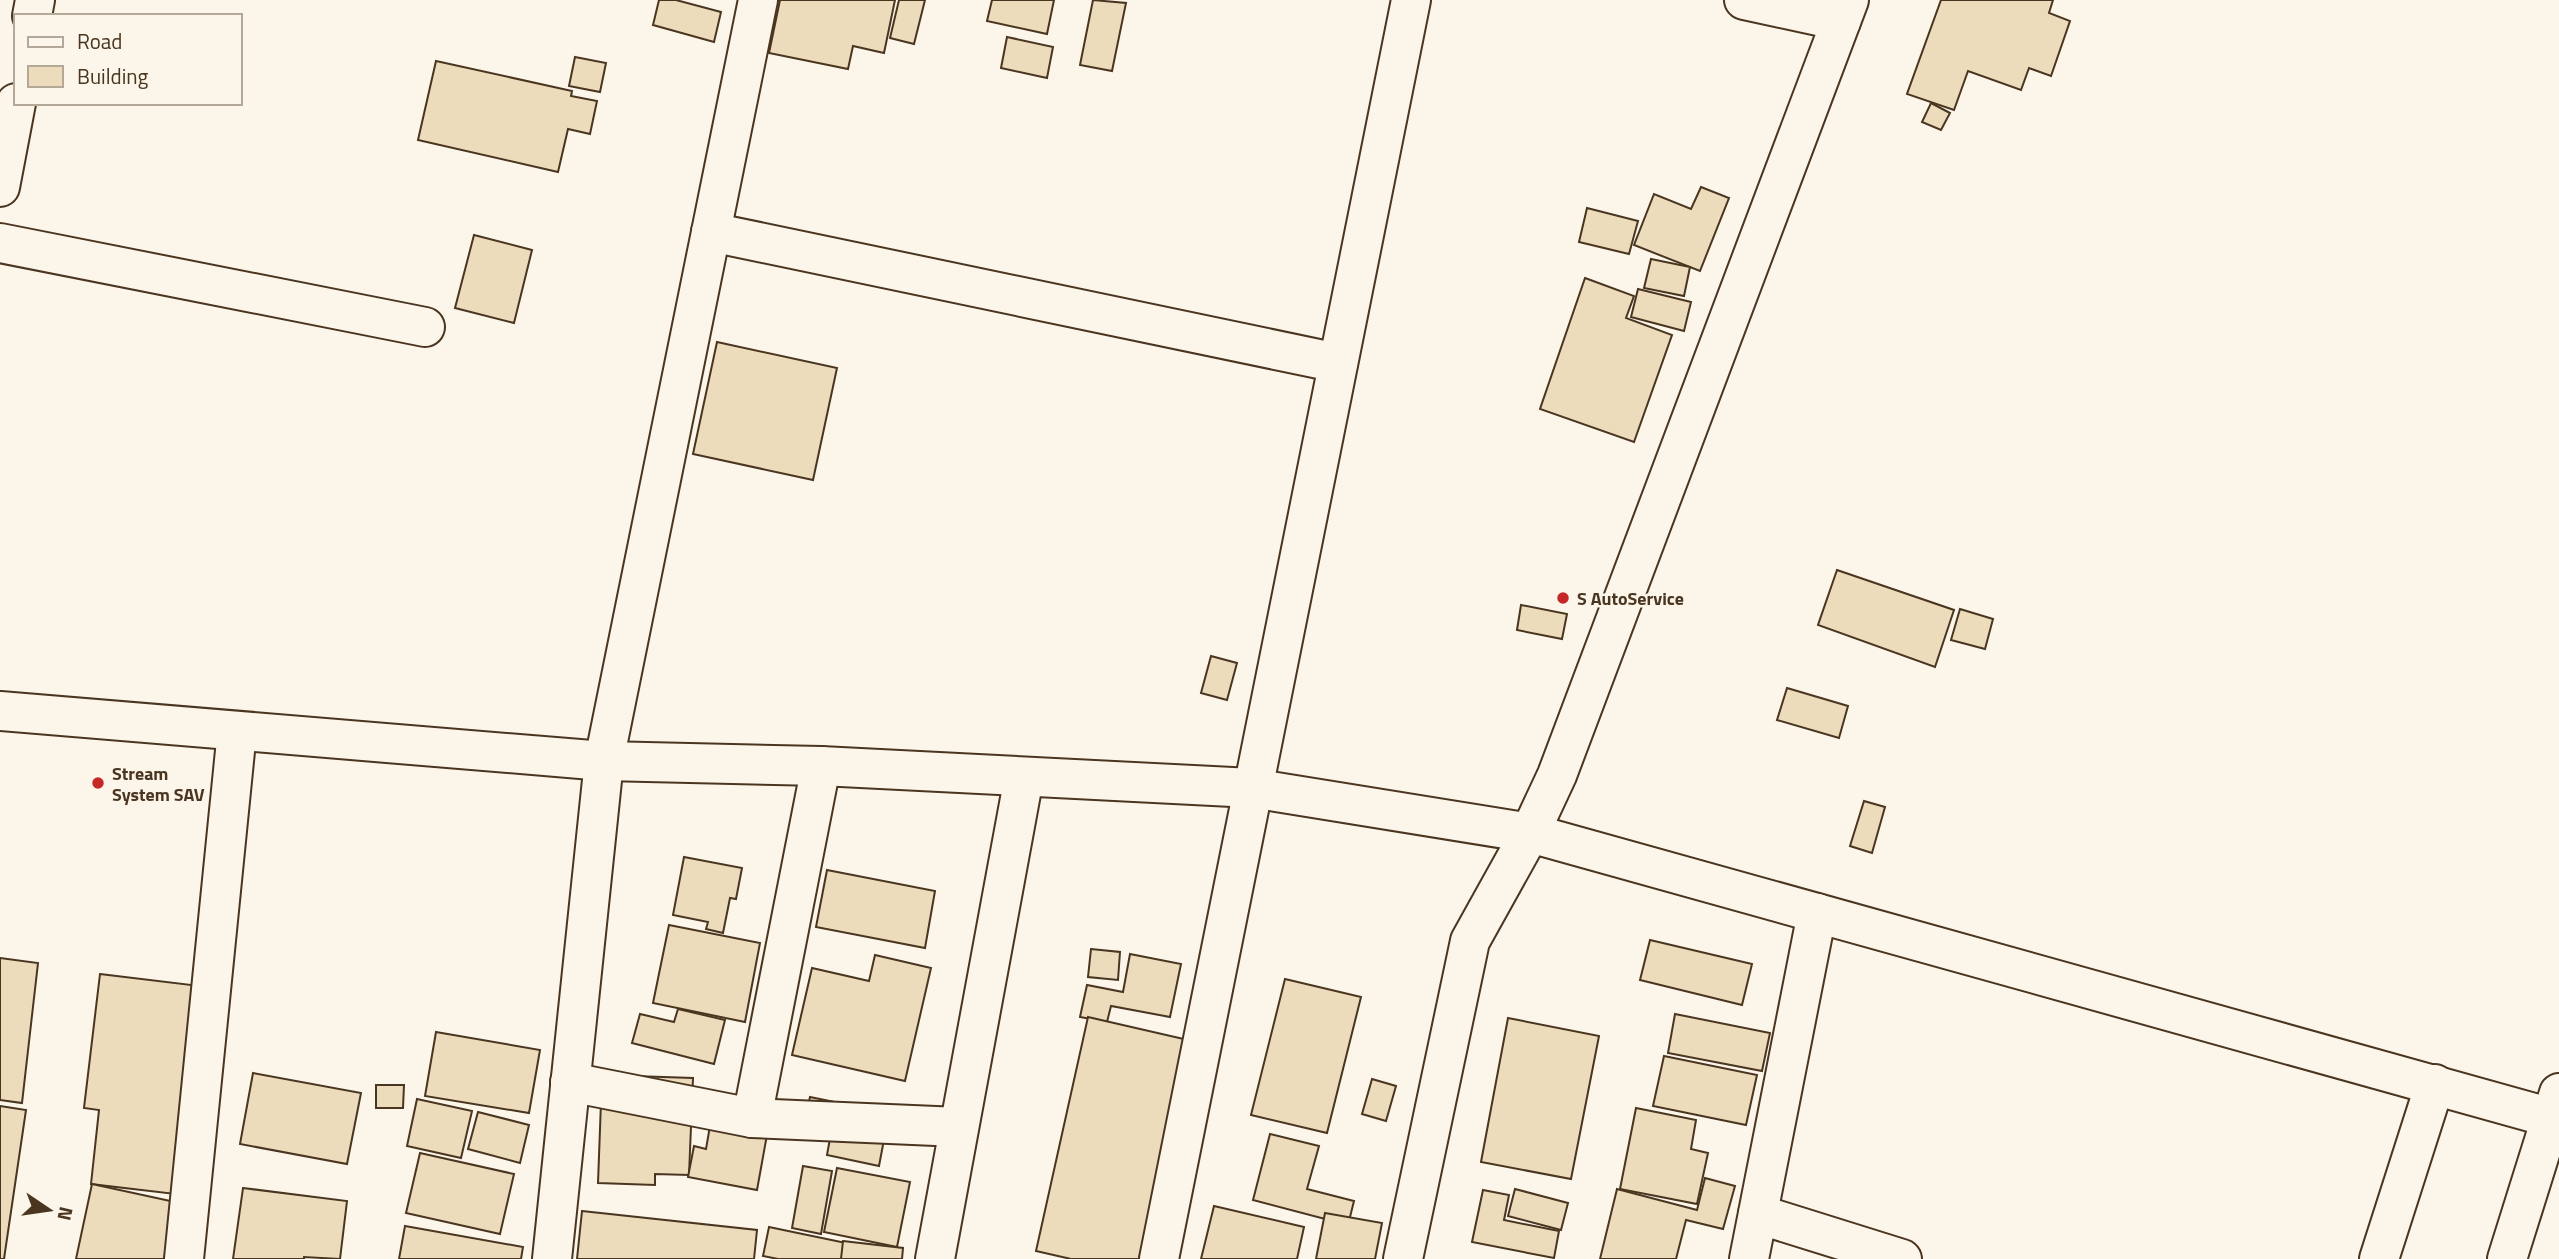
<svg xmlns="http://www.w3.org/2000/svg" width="2559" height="1259" font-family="'Titillium Web',sans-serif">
<rect width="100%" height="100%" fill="#fbf6e9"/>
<g fill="#ecdcbc" stroke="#4a3520" stroke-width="2">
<polygon points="659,0 676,0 721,12 714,42 653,25"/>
<polygon points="780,0 895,0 884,53 853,46 848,69 769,53"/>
<polygon points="899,0 925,0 914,44 890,38"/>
<polygon points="992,0 1054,0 1047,34 987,21"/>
<polygon points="1093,0 1126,3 1112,71 1080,65"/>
<polygon points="1941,0 2053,0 2049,13 2070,21 2051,76 2029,68 2021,90 1968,71 1954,110 1907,94"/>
<polygon points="1007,37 1053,47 1047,78 1001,68"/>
<polygon points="575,57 606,63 600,92 569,86"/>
<polygon points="436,61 572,91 571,96 597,101 590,134 568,129 558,172 418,140"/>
<polygon points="1931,103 1950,113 1941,130 1922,122"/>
<polygon points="1701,187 1729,198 1700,271 1634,245 1654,194 1691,209"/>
<polygon points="1587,208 1638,221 1629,254 1579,242"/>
<polygon points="474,235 532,250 514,323 455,308"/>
<polygon points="1651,259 1690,267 1684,296 1644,288"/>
<polygon points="1585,278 1634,296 1626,318 1672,335 1634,442 1540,409"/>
<polygon points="1638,289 1691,302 1684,331 1631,317"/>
<polygon points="717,342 837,368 813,480 693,454"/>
<polygon points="1837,570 1954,610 1935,667 1818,625"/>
<polygon points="1521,605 1567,614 1562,639 1517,630"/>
<polygon points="1960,609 1993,619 1985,649 1951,640"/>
<polygon points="1211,656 1237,663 1227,700 1201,693"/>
<polygon points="1787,688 1848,706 1839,738 1777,720"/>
<polygon points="1864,801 1885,807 1872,853 1850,846"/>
<polygon points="684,857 742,868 736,899 730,898 723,933 706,929 708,922 673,915"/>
<polygon points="827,870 935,891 925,948 816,927"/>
<polygon points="669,925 760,943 745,1022 653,1003"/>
<polygon points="1650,940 1752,964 1742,1005 1640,980"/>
<polygon points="1091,949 1120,952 1118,980 1088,977"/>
<polygon points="1130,954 1181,964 1170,1017 1111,1006 1107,1022 1080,1017 1087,985 1123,992"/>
<polygon points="875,955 931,968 905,1081 792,1055 812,968 869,981"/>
<polygon points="0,958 38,963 22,1103 0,1100"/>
<polygon points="100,974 200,986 175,1194 91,1184 99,1110 84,1108"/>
<polygon points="1285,979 1361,997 1327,1133 1251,1115"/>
<polygon points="678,1009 725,1020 714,1064 632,1043 640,1014 674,1022"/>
<polygon points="1675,1014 1770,1033 1762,1071 1668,1053"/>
<polygon points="1088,1017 1188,1040 1139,1259 1071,1259 1036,1251"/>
<polygon points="1508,1018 1599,1036 1571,1179 1481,1162"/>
<polygon points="436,1032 540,1050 529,1113 425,1096"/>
<polygon points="1664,1056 1757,1075 1746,1125 1653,1106"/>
<polygon points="253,1073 361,1093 347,1164 240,1144"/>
<polygon points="602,1075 693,1078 689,1175 655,1174 655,1185 598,1183"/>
<polygon points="1372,1079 1396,1086 1386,1121 1362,1114"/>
<polygon points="376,1085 404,1085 403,1108 376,1108"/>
<polygon points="715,1097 772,1107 757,1190 688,1177 694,1146 706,1149"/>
<polygon points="810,1097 889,1113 879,1166 827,1155 831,1133 803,1128"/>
<polygon points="417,1099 472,1111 461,1158 407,1146"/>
<polygon points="0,1106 26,1110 4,1259 0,1259"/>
<polygon points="1636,1108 1696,1120 1691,1149 1708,1153 1697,1204 1620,1189"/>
<polygon points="478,1112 529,1125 520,1163 468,1149"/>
<polygon points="1270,1134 1319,1146 1307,1189 1354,1201 1348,1225 1253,1200"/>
<polygon points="420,1153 514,1174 500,1234 406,1213"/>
<polygon points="803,1166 832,1171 821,1234 792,1228"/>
<polygon points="837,1168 910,1182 897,1247 824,1232"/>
<polygon points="1705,1178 1735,1186 1723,1229 1686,1220 1676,1259 1600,1259 1617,1189 1697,1210"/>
<polygon points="92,1184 175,1202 164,1259 76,1259"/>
<polygon points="243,1188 347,1201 340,1259 304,1257 304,1259 233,1259"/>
<polygon points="1515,1189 1568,1203 1561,1230 1508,1216"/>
<polygon points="1483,1190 1509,1195 1504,1220 1559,1231 1554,1258 1472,1242"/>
<polygon points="1214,1206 1304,1227 1297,1259 1201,1259"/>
<polygon points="582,1211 757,1230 754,1259 577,1259"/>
<polygon points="1325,1213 1382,1223 1375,1259 1316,1259"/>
<polygon points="405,1226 523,1247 521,1259 399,1259"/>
<polygon points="769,1227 846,1243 843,1259 778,1259 763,1256"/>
<polygon points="843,1241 903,1248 902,1259 841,1259"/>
</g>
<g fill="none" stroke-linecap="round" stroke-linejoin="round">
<defs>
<g id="street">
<polyline points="1744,0 1841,21"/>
<polyline points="711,232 1338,363"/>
<polyline points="0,243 425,327"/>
<polyline points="0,711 604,761 821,766 1252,788 1530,833 2559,1120"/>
<polyline points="570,1082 752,1118 959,1127"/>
<polyline points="752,1118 821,766"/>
<polyline points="1758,1214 1902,1259"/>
<polyline points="184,1259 237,731"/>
<polyline points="552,1259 604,761 758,0"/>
<polyline points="935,1259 1024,777"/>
<polyline points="1159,1259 1411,0"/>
<polyline points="1403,1259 1470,941 1530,833 1557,775 1849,0"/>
<polyline points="1749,1259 1817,913"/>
<polyline points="2379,1259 2435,1084"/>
</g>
<g id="secondary">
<polyline points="32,16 35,0"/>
<polyline points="0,187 16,103"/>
<polyline points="2507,1259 2559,1093"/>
</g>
</defs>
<use href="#street" stroke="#4a3520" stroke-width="42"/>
<use href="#secondary" stroke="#4a3520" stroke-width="42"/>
<use href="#street" stroke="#fbf6e9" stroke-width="38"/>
<use href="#secondary" stroke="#fbf6e9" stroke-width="38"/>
</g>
<g fill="#c62828" stroke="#fbf6e9" stroke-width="2.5">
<circle cx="1563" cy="598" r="7"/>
<circle cx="98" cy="783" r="7"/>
</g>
<g text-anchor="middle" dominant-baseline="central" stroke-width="5" stroke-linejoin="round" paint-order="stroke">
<g font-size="18" font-weight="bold" fill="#4a3520" stroke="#fbf6e9" text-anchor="start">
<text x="1577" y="598">S AutoService</text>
<text x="112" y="773">Stream<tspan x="112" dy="21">System SAV</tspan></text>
</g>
</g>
<rect x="14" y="14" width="228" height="91" fill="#fbf6e9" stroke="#b4a999" stroke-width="2"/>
<rect x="28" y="37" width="35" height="10" fill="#fbf6e9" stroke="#b4a999" stroke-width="2"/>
<text x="77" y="49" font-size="21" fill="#4a3520">Road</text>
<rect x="28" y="66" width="35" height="21" fill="#ecdcbc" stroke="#b4a999" stroke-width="2"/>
<text x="77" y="84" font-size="21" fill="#4a3520">Building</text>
<g transform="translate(49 1210) rotate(103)" stroke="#fbf6e9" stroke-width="5" paint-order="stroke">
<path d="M0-5L12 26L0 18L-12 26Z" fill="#4a3520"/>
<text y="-10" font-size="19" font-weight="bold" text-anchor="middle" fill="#4a3520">N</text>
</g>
</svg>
